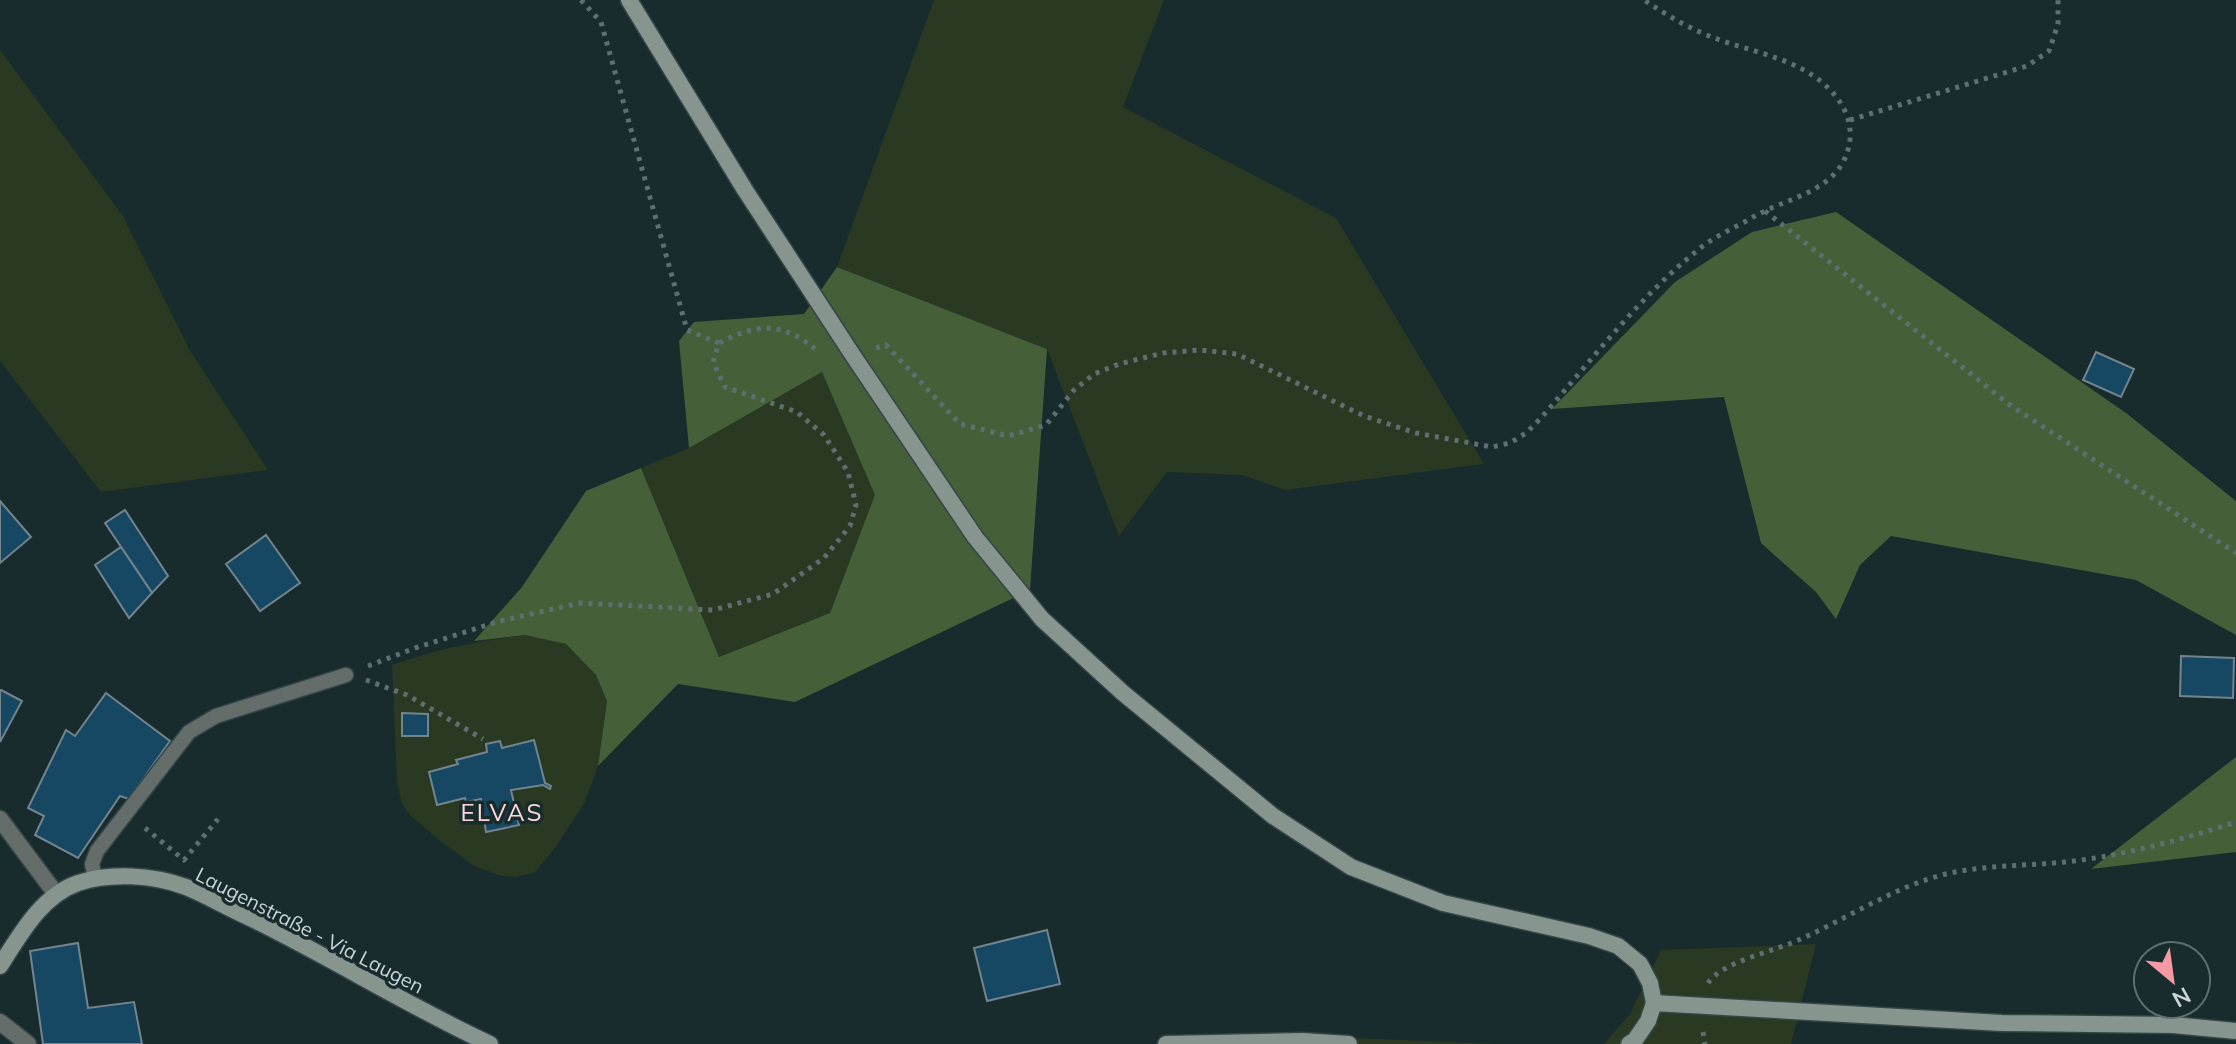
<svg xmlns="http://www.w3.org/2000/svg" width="2236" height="1044" font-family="Mulish,sans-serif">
<rect width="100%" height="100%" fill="#182b2d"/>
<g fill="#293922">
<polygon points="934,0 1164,0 1123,107 1336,218 1484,464 1285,490 1242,475 1167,472 1119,536 1047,349 837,267"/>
<polygon points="0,50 123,216 189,349 268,470 101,492 0,361"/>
<polygon points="822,372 876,495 830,613 719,657 641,468 689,448"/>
<path d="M525,635L566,644L596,675L607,701L598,766L585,802L555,848L535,872L516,877L501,876L474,866L439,840L410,815L402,804L397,783L392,665C436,649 479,641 525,635Z"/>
<polygon points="1816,944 1791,1044 1604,1044 1630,1014 1661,950"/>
<polygon points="1358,1038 1496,1044 1497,1044 1357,1044"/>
</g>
<g fill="#456039">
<polygon points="1836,212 2126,413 2236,501 2236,635 2136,580 1891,536 1860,565 1836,619 1816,592 1761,543 1724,397 1552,409 1675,282 1752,232"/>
<polygon points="837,267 1047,349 1030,590 795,702 678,684 598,766 607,701 596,675 566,644 525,635 474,641 522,587 586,491 641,468 719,657 830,613 875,495 822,372 689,448 679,341 694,322 804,314"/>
<polygon points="2236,757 2236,852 2091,869"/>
</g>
<g fill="#174863" stroke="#73848f" stroke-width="2">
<polygon points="2096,352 2134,369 2121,397 2083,380"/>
<polygon points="0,501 31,537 0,563"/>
<polygon points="125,510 168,576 152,593 105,523"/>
<polygon points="266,535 300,583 260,611 226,564"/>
<polygon points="121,547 152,593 129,618 95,565"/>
<polygon points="2181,656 2234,658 2233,698 2180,696"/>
<polygon points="1,690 22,701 0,742 0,692"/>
<polygon points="106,693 170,741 129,799 120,796 78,858 35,835 44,816 28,808 66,730 75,736"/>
<polygon points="402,713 428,714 428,736 402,736"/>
<polygon points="534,740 545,783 551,786 550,789 543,785 511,790 519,825 486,832 481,799 466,802 465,798 437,805 429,772 458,764 456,760 487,752 486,744 500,741 502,748"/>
<polygon points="1047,930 1060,984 987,1001 974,948"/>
<polygon points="78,943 88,1008 134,1002 142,1044 43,1044 30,951"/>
</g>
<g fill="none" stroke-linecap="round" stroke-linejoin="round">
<defs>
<polyline id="lane" points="95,878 92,864 97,851 189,732 216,716 346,675"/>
<g id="street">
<polyline points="0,819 56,894"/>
<polyline points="0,1022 28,1044"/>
</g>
<g id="secondary">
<polyline points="629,0 745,190 852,354 975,537 1042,619 1123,693 1273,816 1351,867 1443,903 1589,936 1618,946 1640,964 1650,983 1654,1003 1648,1021 1635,1040 1629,1044"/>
<path d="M0,966C20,935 41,896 78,883C110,872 154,875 186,887C206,895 226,907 246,916C329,956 406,1005 490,1044"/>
<polyline points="1654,1003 2002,1023 2173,1025 2236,1031"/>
<polyline points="1166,1044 1302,1041 1349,1044"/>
</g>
</defs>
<use href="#lane" stroke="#344648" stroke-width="17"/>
<use href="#street" stroke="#344648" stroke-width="19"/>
<use href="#secondary" stroke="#344648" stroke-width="19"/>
<g stroke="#5f6f71" stroke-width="5" stroke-dasharray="4 6" stroke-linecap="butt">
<polyline points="581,0 601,22 687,330 719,343"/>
<polyline points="1850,120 2027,66 2049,51 2058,24 2058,0"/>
<polyline points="1765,211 2010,405 2236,553"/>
<path d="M876,348L886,345L960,424L1008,436L1046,425L1074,390L1094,374L1119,364L1163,353L1200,350L1237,354L1364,416L1416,433L1492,447L1510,443L1526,433L1541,418C1591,361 1638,298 1698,250C1714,236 1737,227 1755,216C1783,200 1825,193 1842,164C1859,134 1848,105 1824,84C1792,56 1745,51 1707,35C1684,26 1664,13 1644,0"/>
<path d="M368,666L415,648L500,621L580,603L713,610L773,594L824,558L850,526L856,505L848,472L824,435L797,412L725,387L713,362L719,343C760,322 784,322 819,352"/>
<polyline points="366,680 407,695 483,739"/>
<polyline points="145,828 184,860 218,819"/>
<path d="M1708,983C1722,963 1766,953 1789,944C1841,923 1895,885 1950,873C1988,865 2026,866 2065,862C2122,856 2181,840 2236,822"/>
<polyline points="1703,1032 1705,1044"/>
</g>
<use href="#lane" stroke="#656d6a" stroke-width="14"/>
<use href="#street" stroke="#656d6a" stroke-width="16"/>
<use href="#secondary" stroke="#87958f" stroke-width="16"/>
</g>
<g text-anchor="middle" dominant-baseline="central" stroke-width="7" stroke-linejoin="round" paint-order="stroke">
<g font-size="20" fill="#c9d5d6" stroke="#182b2d">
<text transform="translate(310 930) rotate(27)">Laugenstraße - Via Laugen</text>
</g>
<g font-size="24" letter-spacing="2" fill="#fcd8db" stroke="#182b2d">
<text x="502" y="812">ELVAS</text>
</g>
</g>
<g transform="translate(2172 980) rotate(151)"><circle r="38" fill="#182b2d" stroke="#5f6f71" stroke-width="2"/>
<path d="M0-6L14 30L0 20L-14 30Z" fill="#f49aa5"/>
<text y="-12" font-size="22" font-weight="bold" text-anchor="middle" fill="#c9d5d6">N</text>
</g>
</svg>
